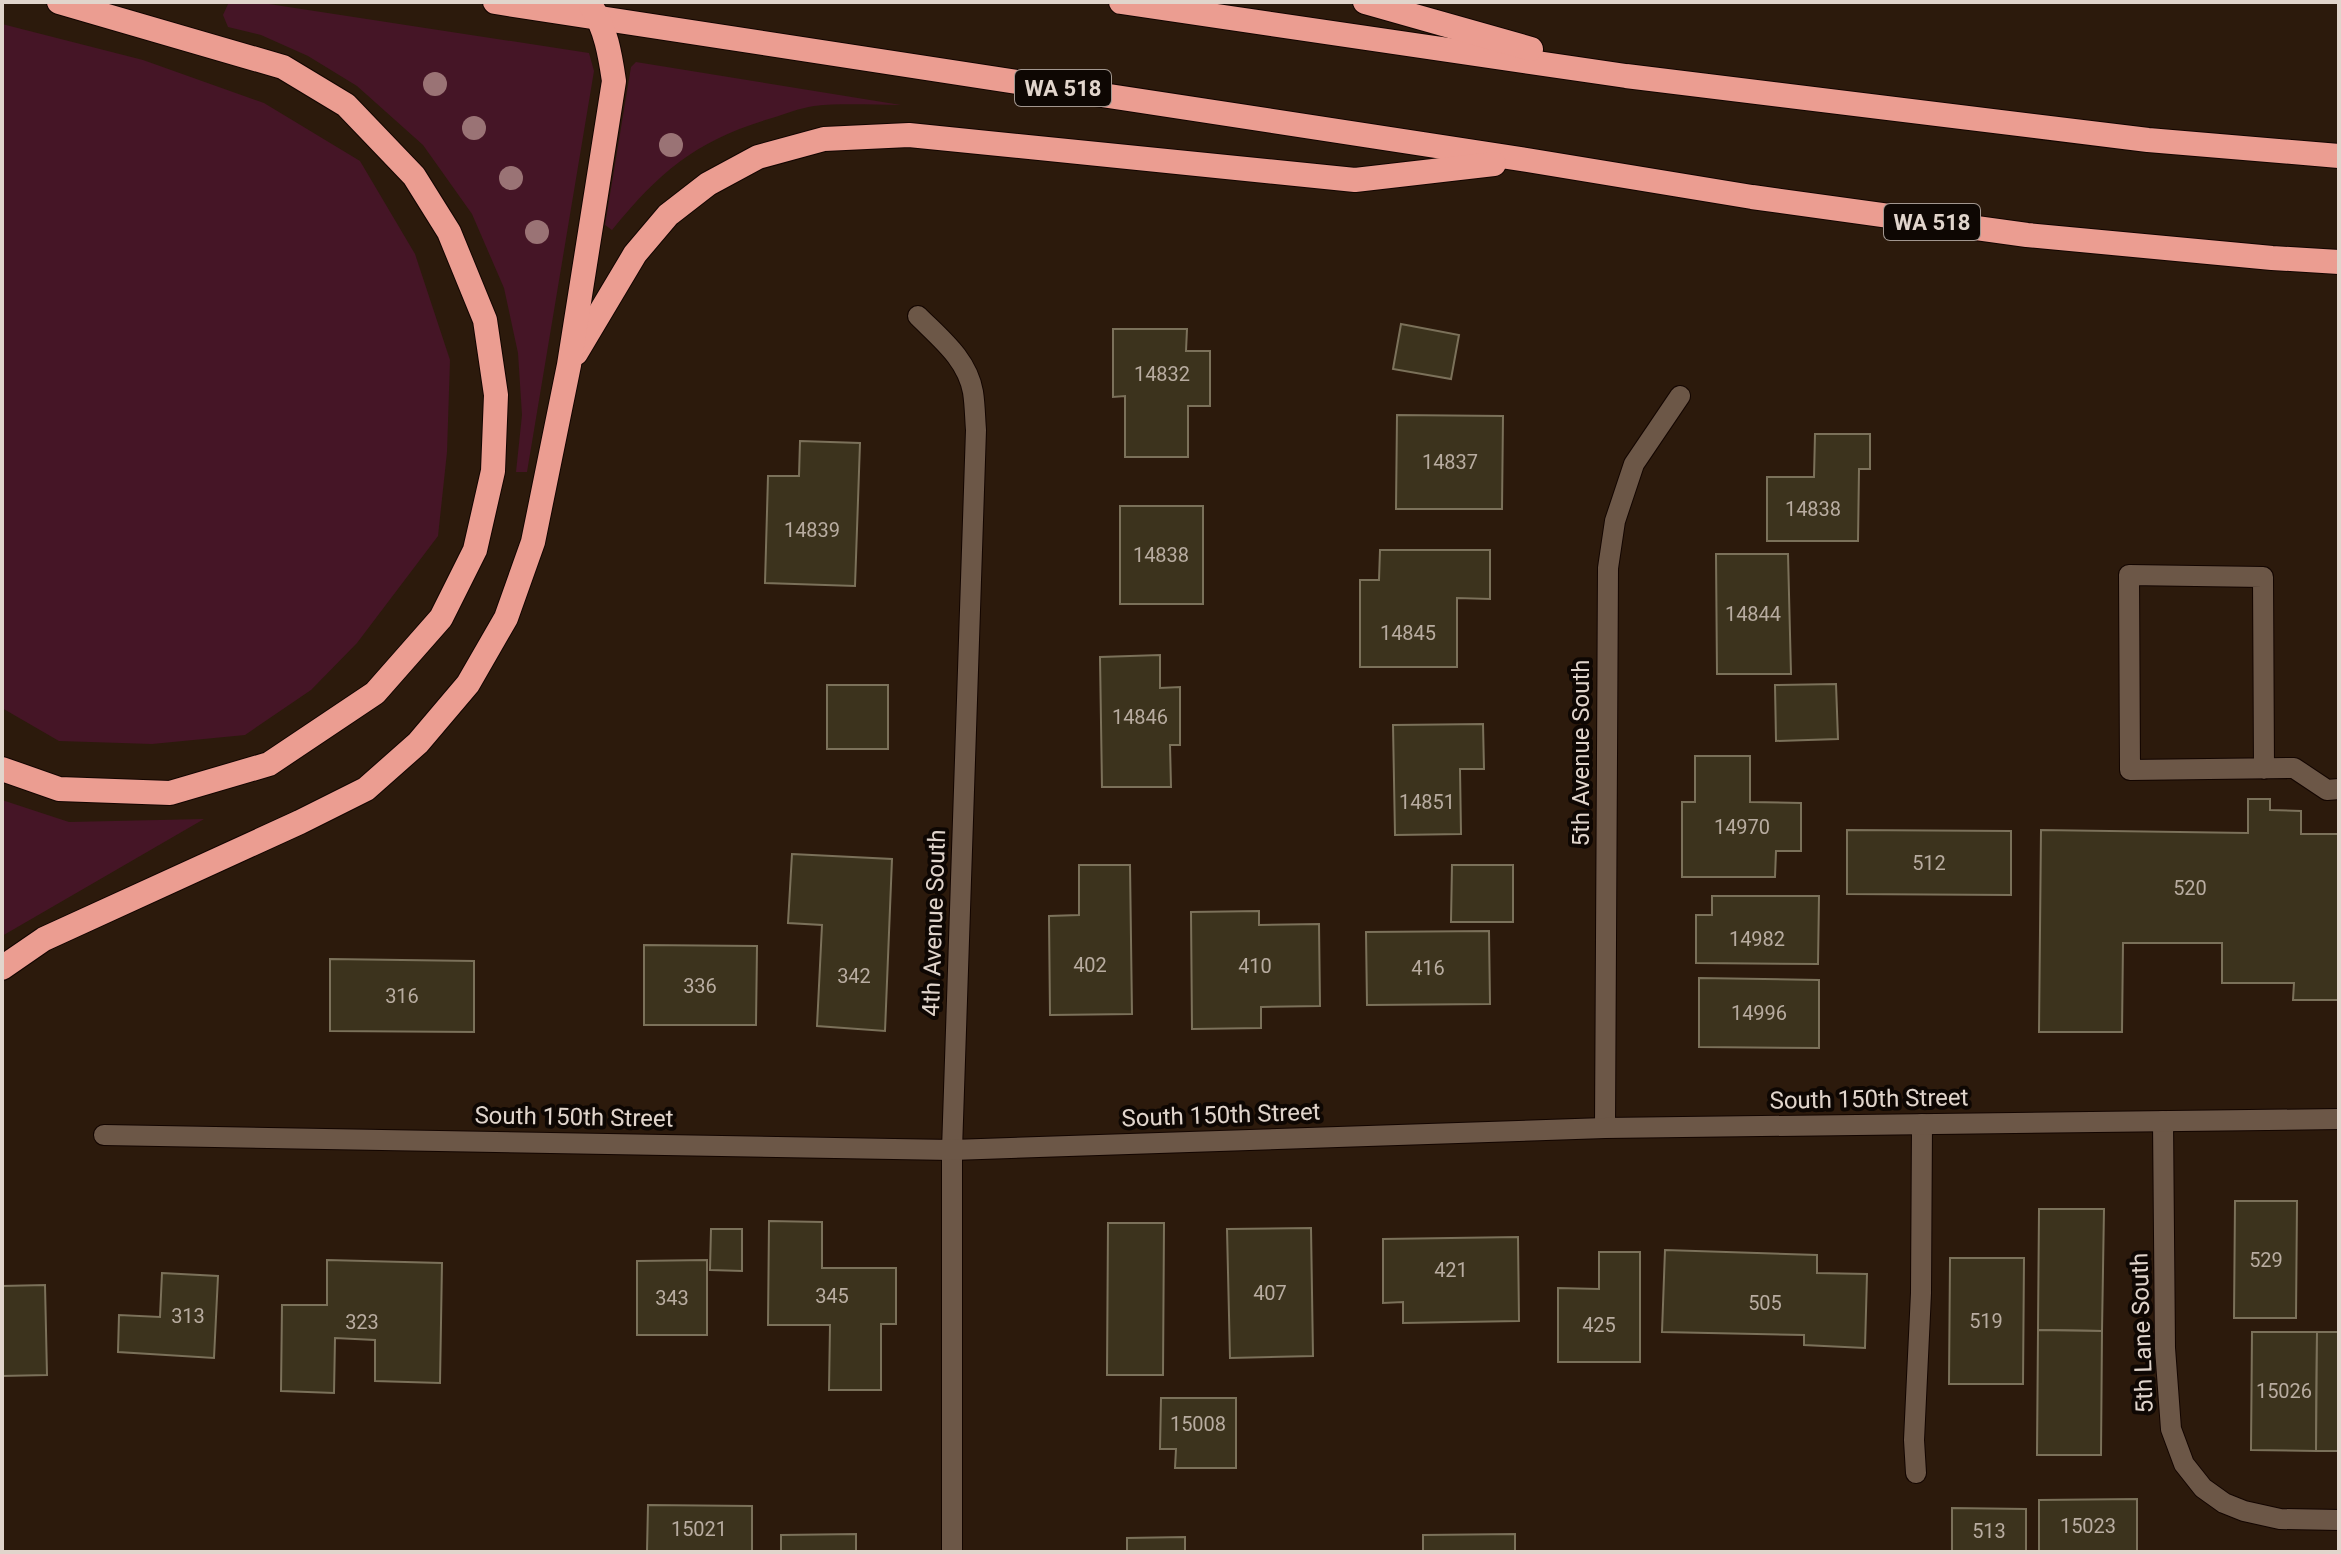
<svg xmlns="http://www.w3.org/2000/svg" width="2341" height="1554" font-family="Roboto,sans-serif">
<rect width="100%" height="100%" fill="#2c1a0c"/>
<g fill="#451526">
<polygon points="229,2 256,2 589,53 594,71 527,472 516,472 522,415 518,353 504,288 472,214 423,145 357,86 308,56 261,35 228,27 223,15"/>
<polygon points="2,24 143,60 264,103 360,161 415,254 450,360 447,452 438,536 357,643 311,690 245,735 152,744 59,741 2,708"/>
<path d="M636,62L901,105C872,105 842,103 814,106C800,108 785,114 772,118C697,140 661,170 612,230L605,225L631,67Z"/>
<polygon points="2,800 69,822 204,819 2,936"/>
</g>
<g fill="#3c331d" stroke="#7b715a" stroke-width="2">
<polygon points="1401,324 1459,335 1451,379 1393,369"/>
<polygon points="1113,329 1187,329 1186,351 1210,351 1210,406 1188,406 1188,457 1125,457 1125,396 1113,397"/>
<polygon points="1397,415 1503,416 1502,509 1396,509"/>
<polygon points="1815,434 1870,434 1870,469 1859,469 1858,541 1767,541 1767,477 1814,477"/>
<polygon points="800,441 860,443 855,586 765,583 768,476 799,476"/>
<rect x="1120" y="506" width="83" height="98"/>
<polygon points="1380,550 1490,550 1490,599 1457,598 1457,667 1360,667 1360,580 1379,580"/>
<polygon points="1716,554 1788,554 1791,674 1717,674"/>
<polygon points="1160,655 1160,688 1180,687 1180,745 1170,745 1171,787 1102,787 1100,657"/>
<polygon points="1836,684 1838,739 1776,741 1775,685"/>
<rect x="827" y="685" width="61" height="64"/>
<polygon points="1483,724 1484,769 1460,769 1461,834 1395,835 1393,725"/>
<polygon points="1695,756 1750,756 1750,802 1801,803 1801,851 1776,851 1775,877 1682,877 1682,802 1695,802"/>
<polygon points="2248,799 2270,799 2270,810 2301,811 2301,834 2339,834 2339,1000 2293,1000 2294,983 2222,983 2222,943 2123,943 2122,1032 2039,1032 2041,830 2248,833"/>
<polygon points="1847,830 2011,831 2011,895 1847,894"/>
<polygon points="792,854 892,859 885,1031 817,1026 822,925 788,923"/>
<polygon points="1079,865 1130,865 1132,1014 1050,1015 1049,916 1079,915"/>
<polygon points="1452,865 1513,865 1513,922 1451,922"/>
<polygon points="1712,896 1819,896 1818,964 1696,963 1696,915 1712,915"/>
<polygon points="1259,911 1259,925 1319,924 1320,1006 1261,1007 1261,1028 1192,1029 1191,912"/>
<polygon points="1489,931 1490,1004 1367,1005 1366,932"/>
<polygon points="644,945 757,946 756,1025 644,1025"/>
<polygon points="330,959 474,961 474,1032 330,1031"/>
<polygon points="1699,978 1819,980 1819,1048 1699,1047"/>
<polygon points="2235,1201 2297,1201 2296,1318 2234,1318"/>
<polygon points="2039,1209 2104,1209 2102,1331 2038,1330"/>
<polygon points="769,1221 822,1222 822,1268 896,1268 896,1324 881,1324 881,1390 829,1390 830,1325 768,1325"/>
<polygon points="1108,1223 1164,1223 1163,1375 1107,1375"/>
<polygon points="1311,1228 1313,1356 1230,1358 1227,1229"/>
<polygon points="711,1229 742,1229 742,1271 710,1270"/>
<polygon points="1518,1237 1519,1321 1403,1323 1403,1302 1383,1303 1383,1239"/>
<polygon points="1665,1250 1817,1255 1817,1273 1867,1274 1865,1348 1804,1345 1804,1335 1662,1332"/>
<polygon points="1599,1252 1640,1252 1640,1362 1558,1362 1558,1288 1599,1289"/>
<polygon points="1950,1258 2024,1258 2023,1384 1949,1384"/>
<polygon points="327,1260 442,1263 440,1383 375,1381 375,1340 335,1338 334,1393 281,1391 282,1305 327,1305"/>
<polygon points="707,1260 707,1335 637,1335 637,1261"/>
<polygon points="162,1273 218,1276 214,1358 118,1352 119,1315 160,1317"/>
<polygon points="45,1285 47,1375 2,1376 2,1286"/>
<polygon points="2038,1330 2102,1331 2101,1455 2037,1455"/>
<polygon points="2252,1332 2317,1332 2316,1451 2251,1450"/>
<polygon points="2317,1332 2339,1332 2339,1451 2316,1451"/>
<polygon points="1161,1398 1236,1398 1236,1468 1175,1468 1176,1449 1160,1449"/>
<polygon points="2137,1499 2137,1552 2039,1552 2039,1500"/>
<polygon points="648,1505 752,1506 752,1552 647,1552"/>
<polygon points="1952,1508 2026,1509 2026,1552 1952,1552"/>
<polygon points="856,1534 856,1552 781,1552 781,1535"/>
<polygon points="1515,1534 1515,1552 1423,1552 1423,1535"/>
<polygon points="1185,1537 1185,1552 1127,1552 1127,1538"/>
</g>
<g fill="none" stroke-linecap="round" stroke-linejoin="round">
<defs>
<g id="lane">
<polyline points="2264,769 2263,577 2129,575 2130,770 2294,768 2327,790 2339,789"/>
<polyline points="1916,1473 1914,1440 1921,1293 1922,1124"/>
</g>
<g id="street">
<path d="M918,316C941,339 967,359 973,392C975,405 975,418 976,430L952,1150V1552"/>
<polyline points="2163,1121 2165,1348 2171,1429 2184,1464 2203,1488 2224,1503 2244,1511 2280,1519 2339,1520"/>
<polyline points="1605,1128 1608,568 1615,521 1634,464 1680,396"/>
<polyline points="104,1135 952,1150 1605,1128 2339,1119"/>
</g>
<g id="highway">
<polyline points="495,2 1527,160 1752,197 2027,235 2272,258 2339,262"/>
<polyline points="1121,2 1626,76 2148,140 2339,156"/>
<polyline points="1365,2 1531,49"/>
<polyline points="576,353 635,254 668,215 708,184 758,157 824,139 909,135 1355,180 1494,164"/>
<polyline points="2,769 59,789 170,793 269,764 375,693 441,618 475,550 493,471 496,395 485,320 449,232 414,176 346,105 283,67 59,2"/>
<path d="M2,968L44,939L300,822L366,789L418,743L468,684L506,618L533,542L569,365L614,81C610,54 606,29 591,6"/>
</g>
</defs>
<use href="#lane" stroke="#130500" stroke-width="22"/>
<use href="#street" stroke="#130500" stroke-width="22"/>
<use href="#highway" stroke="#130500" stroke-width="26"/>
<use href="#lane" stroke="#6c5747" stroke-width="20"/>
<use href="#street" stroke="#6c5747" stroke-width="20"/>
<use href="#highway" stroke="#eb9d91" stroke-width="24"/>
</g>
<g fill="#9a7375">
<circle cx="435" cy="84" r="12"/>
<circle cx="474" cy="128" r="12"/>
<circle cx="671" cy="145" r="12"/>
<circle cx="511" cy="178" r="12"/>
<circle cx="537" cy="232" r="12"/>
</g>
<g text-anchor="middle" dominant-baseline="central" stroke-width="8" stroke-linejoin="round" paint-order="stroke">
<g font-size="20" fill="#b8aca0">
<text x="1162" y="374">14832</text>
<text x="1450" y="462">14837</text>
<text x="1813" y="509">14838</text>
<text x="812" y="530">14839</text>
<text x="1161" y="555">14838</text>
<text x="1753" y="614">14844</text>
<text x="1408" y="633">14845</text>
<text x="1140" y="717">14846</text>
<text x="1427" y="802">14851</text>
<text x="1742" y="827">14970</text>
<text x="1929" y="863">512</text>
<text x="2190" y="888">520</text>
<text x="1757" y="939">14982</text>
<text x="1090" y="965">402</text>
<text x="1255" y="966">410</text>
<text x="1428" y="968">416</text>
<text x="854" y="976">342</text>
<text x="700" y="986">336</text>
<text x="402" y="996">316</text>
<text x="1759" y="1013">14996</text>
<text x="2266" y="1260">529</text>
<text x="1451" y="1270">421</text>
<text x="1270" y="1293">407</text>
<text x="832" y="1296">345</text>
<text x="672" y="1298">343</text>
<text x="1765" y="1303">505</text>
<text x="188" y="1316">313</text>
<text x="1986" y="1321">519</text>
<text x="362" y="1322">323</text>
<text x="1599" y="1325">425</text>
<text x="2284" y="1391">15026</text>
<text x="1198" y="1424">15008</text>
<text x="2088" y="1526">15023</text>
<text x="699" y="1529">15021</text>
<text x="1989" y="1531">513</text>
</g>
<g fill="#0e0703" stroke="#a29790" stroke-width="2">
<rect x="1015" y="70" width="96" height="36" rx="6"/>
<rect x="1884" y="204" width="96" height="36" rx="6"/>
</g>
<g font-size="22" font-weight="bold" fill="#e1d5cc">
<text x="1063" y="88">WA 518</text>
<text x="1932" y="222">WA 518</text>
</g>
<g font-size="24" fill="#e1d5cc" stroke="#0e0703">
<text transform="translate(1581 753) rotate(-90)">5th Avenue South</text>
<text transform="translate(934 923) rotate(-88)">4th Avenue South</text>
<text transform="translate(1869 1099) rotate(-1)">South 150th Street</text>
<text transform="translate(1221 1115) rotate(-2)">South 150th Street</text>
<text transform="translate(574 1117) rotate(1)">South 150th Street</text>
<text transform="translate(2142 1333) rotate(-92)">5th Lane South</text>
</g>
</g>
<rect width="2341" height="1554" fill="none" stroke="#e1d5cc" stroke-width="8"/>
</svg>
